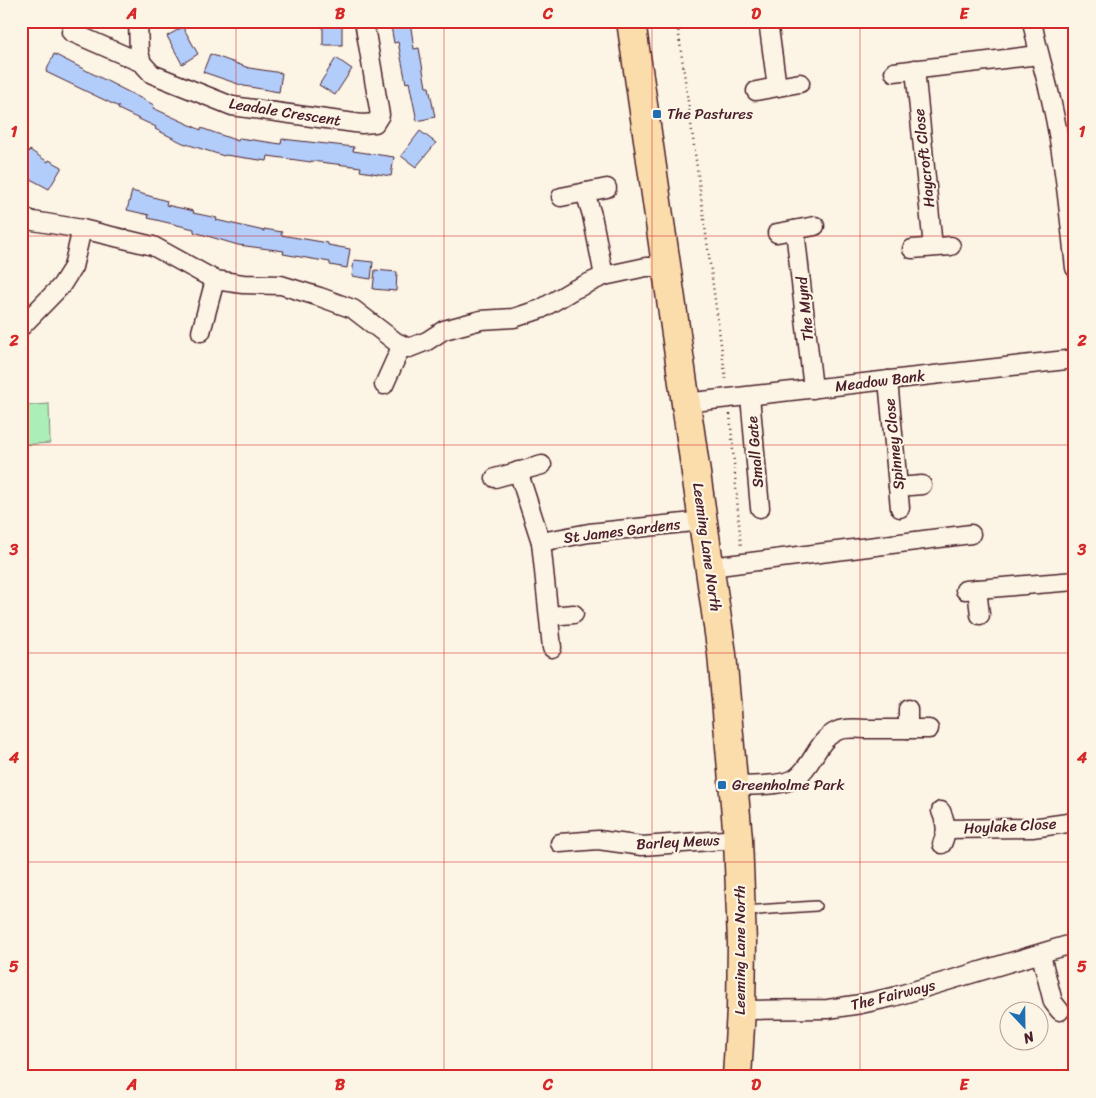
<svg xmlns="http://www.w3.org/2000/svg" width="1096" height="1098" font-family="Sriracha,sans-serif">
<rect width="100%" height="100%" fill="#fcf5e5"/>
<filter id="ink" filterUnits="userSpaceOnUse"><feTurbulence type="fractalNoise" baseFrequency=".02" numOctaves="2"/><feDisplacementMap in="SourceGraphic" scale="10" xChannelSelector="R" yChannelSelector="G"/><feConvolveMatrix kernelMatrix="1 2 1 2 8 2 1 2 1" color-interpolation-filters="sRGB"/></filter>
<g filter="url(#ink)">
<polygon fill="#abeeb8" stroke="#7a8672" points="49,404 50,443 21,445 21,406"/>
<g fill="#b3cdfb" stroke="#4a1f2b">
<rect x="323" y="21" width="19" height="24"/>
<polygon points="390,21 410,21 414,49 419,48 426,87 429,87 435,117 417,121 409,82 406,83 398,42 394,43"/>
<polygon points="183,27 198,54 182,64 167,36"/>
<polygon points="54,54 154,105 153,108 201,130 201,128 238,141 239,138 281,144 282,139 354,147 353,151 394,157 391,176 360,171 361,167 311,161 311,162 268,156 267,161 225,155 224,156 183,143 155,129 156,127 118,109 119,107 46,72"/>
<polygon points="210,54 249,68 282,73 279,92 244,86 203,72"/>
<polygon points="336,58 352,69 335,95 319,85"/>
<polygon points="420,131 436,143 416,167 401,156"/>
<polygon points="21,147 29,152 30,150 48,162 49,160 62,167 49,189 21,174"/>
<polygon points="132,191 167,201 166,205 194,211 193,213 217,218 216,220 264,231 264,229 282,232 281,235 328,243 328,245 350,249 347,268 330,265 330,262 283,254 284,251 238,245 194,232 194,229 148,218 149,215 127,210"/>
<polygon points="354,260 373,262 371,279 352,276"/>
<polygon points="375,270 397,272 396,291 373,289"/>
</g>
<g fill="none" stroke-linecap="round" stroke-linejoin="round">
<defs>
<polyline id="service" points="743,911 816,906"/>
<g id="minor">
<polyline points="138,21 139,52 142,63 152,74 232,106 362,124 375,123 380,115 364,21"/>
<polyline points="768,21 777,87"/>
<path d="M1032,21C1037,49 1046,76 1052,104C1064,157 1069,213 1075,268"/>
<polyline points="71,32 142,63"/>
<polyline points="915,69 933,247"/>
<polyline points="894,72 1039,55"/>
<polyline points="756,91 800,83"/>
<polyline points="585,192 592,215 604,276"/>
<polyline points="561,197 607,188"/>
<polyline points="21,216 33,221 82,229 153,246 215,280 243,284 281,285 320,297 353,309 396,342 409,348 427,341 444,330 481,320 514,318 541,309 573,290 604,276 646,267 667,267"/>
<polyline points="795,230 813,389"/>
<polyline points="777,233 815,226"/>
<polyline points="912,249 951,246"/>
<polyline points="21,327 61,286 73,267 82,229"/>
<polyline points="201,332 215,280"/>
<polyline points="888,380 900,508"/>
<polyline points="384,385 402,345"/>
<polyline points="750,396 760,508"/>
<polyline points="685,403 1075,359"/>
<polyline points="518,471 541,542 552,648"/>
<polyline points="495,478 542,465"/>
<polyline points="898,487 922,485"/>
<polyline points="541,542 589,533 703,521"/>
<polyline points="711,567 971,534"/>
<polyline points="977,589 980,615"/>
<polyline points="965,590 1075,581"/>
<polyline points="549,616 574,614"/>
<polyline points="908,729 908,709"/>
<path d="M734,786C750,785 785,787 797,777C814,764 817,740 837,731C846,727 858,729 868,729C888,729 909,729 929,729"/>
<path d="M941,811C946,823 948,831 942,844"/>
<polyline points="946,829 1032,828 1075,822"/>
<polyline points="560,843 598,840 642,846 738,839"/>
<polyline points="1041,955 1053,1002 1060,1011"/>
<polyline points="741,1010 828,1009 861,1004 893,997 1075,943"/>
</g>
<polyline id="trunk" points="631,21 722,654 738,839 742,943 741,1010 737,1077"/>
</defs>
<use href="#service" stroke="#4a1f2b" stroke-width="12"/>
<use href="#minor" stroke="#4a1f2b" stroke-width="21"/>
<use href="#trunk" stroke="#4a1f2b" stroke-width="31"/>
<g stroke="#4a1f2b" stroke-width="2.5" stroke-dasharray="1 4" stroke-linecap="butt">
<polyline points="677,21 726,381"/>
<polyline points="730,414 741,548"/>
</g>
<use href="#service" stroke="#fcf5e5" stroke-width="9"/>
<use href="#minor" stroke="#fcf5e5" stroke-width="18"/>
<use href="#trunk" stroke="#faddab" stroke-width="28"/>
</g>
</g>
<path fill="none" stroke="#d62828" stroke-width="1" stroke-opacity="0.55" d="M236,21V1077M444,21V1077M652,21V1077M860,21V1077M21,236H1075M21,445H1075M21,653H1075M21,862H1075"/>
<g fill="#1f6fb2" stroke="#fcf5e5" stroke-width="2">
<rect x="652" y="109" width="10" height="10" rx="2.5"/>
<rect x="717" y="780" width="10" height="10" rx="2.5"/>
</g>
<g text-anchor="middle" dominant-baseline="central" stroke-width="4.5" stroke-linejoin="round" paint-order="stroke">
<g font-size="15" fill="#4a1f2b" stroke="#fcf5e5">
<text transform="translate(285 112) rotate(9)">Leadale Crescent</text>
<text transform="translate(924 158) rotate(-96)">Haycroft Close</text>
<text transform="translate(805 309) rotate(-96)">The Mynd</text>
<text transform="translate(880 381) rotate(-7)">Meadow Bank</text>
<text transform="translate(894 444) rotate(-96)">Spinney Close</text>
<text transform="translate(755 452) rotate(-95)">Small Gate</text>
<text transform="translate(622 531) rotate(-7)">St James Gardens</text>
<text transform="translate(707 547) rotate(82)">Leeming Lane North</text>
<text transform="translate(1010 826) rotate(-3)">Hoylake Close</text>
<text transform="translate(678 842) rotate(-3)">Barley Mews</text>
<text transform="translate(740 950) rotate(-90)">Leeming Lane North</text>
<text transform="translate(893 995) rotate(-14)">The Fairways</text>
</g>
<g font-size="15" fill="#4a1f2b" stroke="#fcf5e5" text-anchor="start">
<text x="667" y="114">The Pastures</text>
<text x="732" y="785">Greenholme Park</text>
</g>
</g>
<rect width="1096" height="1098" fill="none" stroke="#fcf5e5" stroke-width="55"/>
<g transform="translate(1024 1026) rotate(158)"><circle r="24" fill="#fcf5e5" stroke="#b59f9b"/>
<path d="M0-4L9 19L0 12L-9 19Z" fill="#1f6fb2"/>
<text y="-8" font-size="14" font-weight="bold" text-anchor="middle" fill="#4a1f2b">N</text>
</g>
<rect x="28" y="28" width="1040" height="1042" fill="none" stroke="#d62828" stroke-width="2"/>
<g font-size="16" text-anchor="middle" font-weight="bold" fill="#d62828">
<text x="132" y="19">A</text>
<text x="340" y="19">B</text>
<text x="548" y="19">C</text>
<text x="756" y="19">D</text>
<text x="964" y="19">E</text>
<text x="14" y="137">1</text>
<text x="1082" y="137">1</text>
<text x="14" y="346">2</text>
<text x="1082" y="346">2</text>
<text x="14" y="555">3</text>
<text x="1082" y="555">3</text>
<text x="14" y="763">4</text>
<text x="1082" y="763">4</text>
<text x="14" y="972">5</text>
<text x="1082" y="972">5</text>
<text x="132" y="1090">A</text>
<text x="340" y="1090">B</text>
<text x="548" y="1090">C</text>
<text x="756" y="1090">D</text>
<text x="964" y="1090">E</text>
</g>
</svg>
